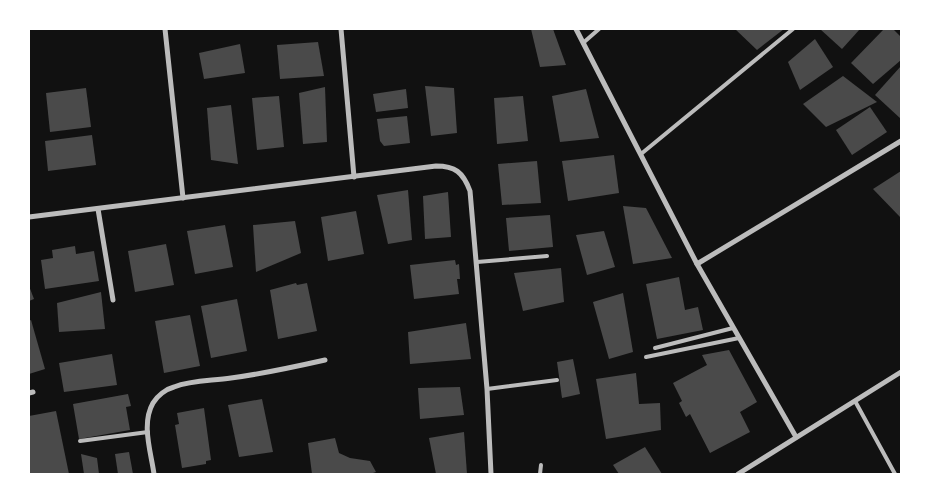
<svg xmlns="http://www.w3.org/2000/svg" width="930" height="503" font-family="'Roboto Condensed',sans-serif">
<rect width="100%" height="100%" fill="#111"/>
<g fill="#4a4a4a">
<polygon points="531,29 553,29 566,65 540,67"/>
<polygon points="735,29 784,29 757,50"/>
<polygon points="820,29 860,29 842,49"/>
<polygon points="884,29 893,29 901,37 901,60 873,84 851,63"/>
<polygon points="815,39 833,67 800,90 788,62"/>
<polygon points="318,42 324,76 280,79 277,45"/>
<polygon points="240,44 245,73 204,79 199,53"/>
<polygon points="901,66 901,119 875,95"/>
<polygon points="843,76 877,102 826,127 803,104"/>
<polygon points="425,86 454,88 457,133 431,136"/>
<polygon points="325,87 327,142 303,144 299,93"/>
<polygon points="86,88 91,127 50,132 46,93"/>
<polygon points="406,89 408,108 376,112 373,94"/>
<polygon points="586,89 599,138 560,142 552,96"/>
<polygon points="279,96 284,147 257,150 252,98"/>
<polygon points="523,96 528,141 497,144 494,98"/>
<polygon points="231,105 238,164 211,160 207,108"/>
<polygon points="870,107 887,132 852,155 836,130"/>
<polygon points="407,116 410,143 384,146 380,141 377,119"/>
<polygon points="92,135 96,165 48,171 45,141"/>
<polygon points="614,155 619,193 568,201 562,161"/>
<polygon points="537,161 541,203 502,205 498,164"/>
<polygon points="901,171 901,218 873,189"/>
<polygon points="408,190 412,240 388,244 377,195"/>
<polygon points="448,192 451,237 425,239 423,196"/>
<polygon points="623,206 646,208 672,258 633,264"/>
<polygon points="356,211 364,254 328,261 321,217"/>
<polygon points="550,215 553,247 509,251 506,218"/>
<polygon points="295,221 301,253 256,272 253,225"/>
<polygon points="225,225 233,267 195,274 187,231"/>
<polygon points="604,231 615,267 587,275 576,235"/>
<polygon points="166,244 174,285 135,292 128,251"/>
<polygon points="75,246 76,254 94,251 99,281 45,289 41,260 53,258 52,250"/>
<polygon points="455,260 456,265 459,264 460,279 457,279 459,294 414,299 410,265"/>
<polygon points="561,268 564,302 523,311 514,273"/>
<polygon points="679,277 685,310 698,307 703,330 657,339 646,284"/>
<polygon points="296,283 297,285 307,283 317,331 278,339 270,290"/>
<polygon points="29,286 34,299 29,301"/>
<polygon points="101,292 105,329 59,332 57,303"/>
<polygon points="623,293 633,352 609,359 593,302"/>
<polygon points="237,299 247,351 211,358 201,306"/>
<polygon points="190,315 200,366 164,373 155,321"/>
<polygon points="31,320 45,369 29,374 29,321"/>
<polygon points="466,323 471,359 410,364 408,332"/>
<polygon points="729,350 757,402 740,412 750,432 710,453 690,414 686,417 679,403 682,401 673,383 707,365 702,355"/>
<polygon points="112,354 117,385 64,392 59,363"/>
<polygon points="573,359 580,394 562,398 557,362"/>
<polygon points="636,373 639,404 660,403 661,430 606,439 596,379"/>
<polygon points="460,387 464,415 420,419 418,388"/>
<polygon points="128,394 131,406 126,407 130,430 79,439 73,404"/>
<polygon points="262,399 273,452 239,457 228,405"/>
<polygon points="204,408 211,460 206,461 206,464 182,468 175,425 179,424 177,413"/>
<polygon points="56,411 69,474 29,474 29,416"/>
<polygon points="464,432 467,474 436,474 429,438"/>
<polygon points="335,438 339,453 350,458 370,461 376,472 370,474 312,474 308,443"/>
<polygon points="645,447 662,474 619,474 613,465"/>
<polygon points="129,452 133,474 118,474 115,454"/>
<polygon points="81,454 97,458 99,474 84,474"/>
</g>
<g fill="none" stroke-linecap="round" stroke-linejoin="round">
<g stroke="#bcbcbc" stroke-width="4">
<polyline points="583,43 599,29"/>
<polyline points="641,154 793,29"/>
<polyline points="477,262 547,256"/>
<polyline points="655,348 733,328"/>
<polyline points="646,357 739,338"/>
<polyline points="487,389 557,380"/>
<polyline points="855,401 895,474"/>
<polyline points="80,441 148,432"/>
<polyline points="540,474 541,465"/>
</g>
<g stroke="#bcbcbc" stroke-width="5">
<polyline points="165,29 183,198"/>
<polyline points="341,29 354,177"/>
<polyline points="576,29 697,264 796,437"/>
<polyline points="98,209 113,300"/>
<path d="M29,217L436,166C455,166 463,172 470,191L487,389L491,474"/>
<polyline points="697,264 901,141"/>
<polyline points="29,393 33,392"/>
<path d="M154,474C151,452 141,424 153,403C157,396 166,389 174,387C192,380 212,381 231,378C262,374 294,367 325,360"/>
<polyline points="738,474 901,372"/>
</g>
</g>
<rect width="930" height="503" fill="none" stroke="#ffffff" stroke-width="60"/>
</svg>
